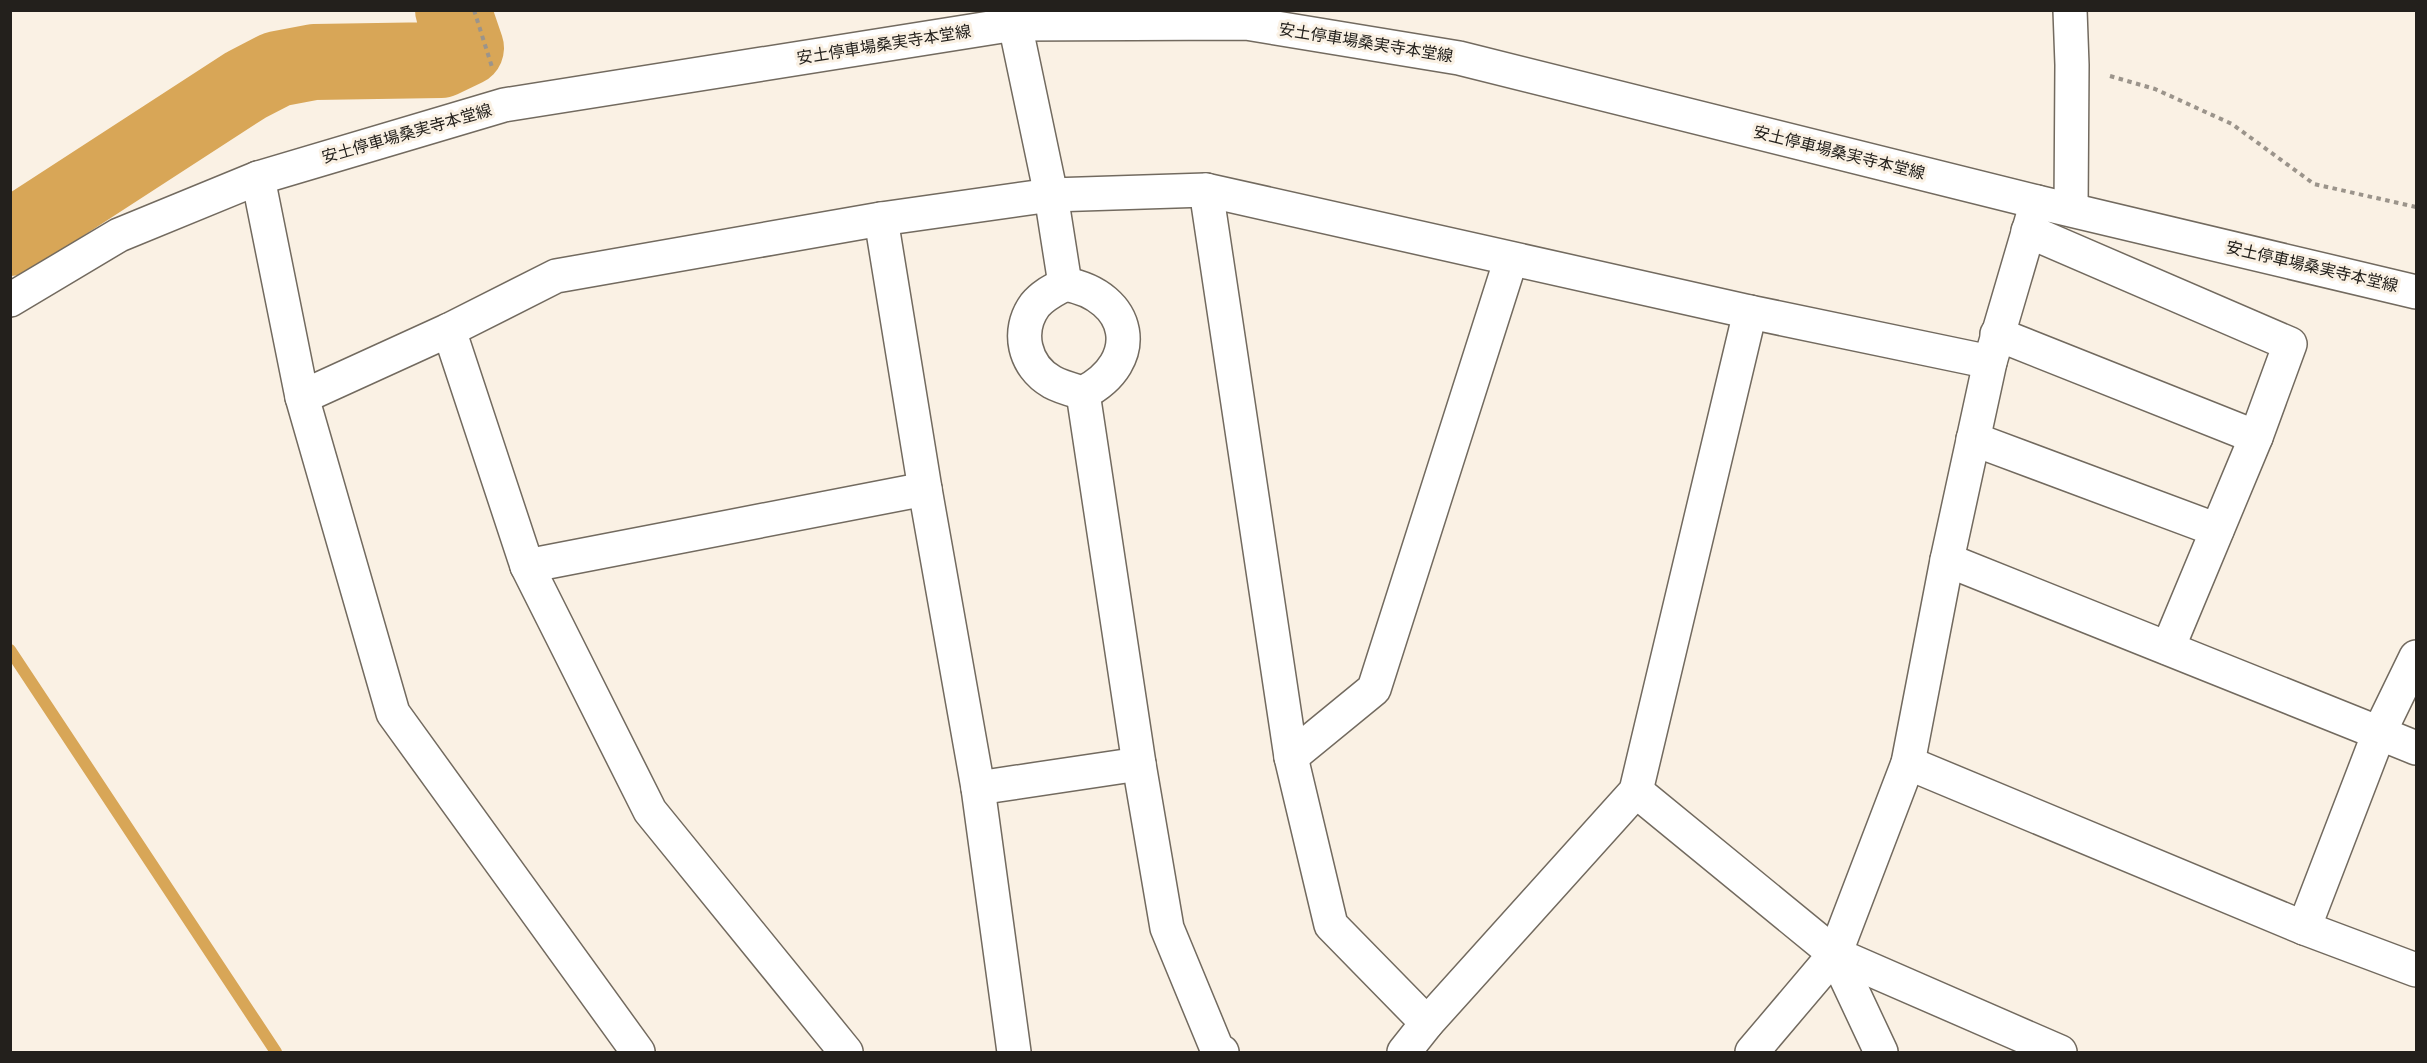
<svg xmlns="http://www.w3.org/2000/svg" width="2427" height="1063" font-family="Signika,'Noto Sans JP',sans-serif">
<rect width="100%" height="100%" fill="#faf1e4"/>
<g fill="none" stroke-linecap="round" stroke-linejoin="round">
<polyline stroke="#d8a657" stroke-width="12" points="10,650 276,1052"/>
<polyline stroke="#d8a657" stroke-width="76" points="10,238 246,85 277,69 314,62 441,60 466,48 453,10"/>
<defs>
<g id="minor">
<polyline points="2070,10 2072,65 2071,209"/>
<polyline points="1015,24 1051,195 1065,284"/>
<polyline points="258,178 302,397 393,713 638,1052"/>
<polyline points="1206,190 1291,757 1331,925 1427,1023"/>
<polyline points="2037,202 1990,362 1947,560 1908,763 1835,954 2060,1052"/>
<polyline points="881,219 925,489 978,788 1014,1052"/>
<path d="M1065,284C1132,296 1145,361 1083,393C1073,390 1061,387 1052,382C1024,366 1016,331 1035,305C1043,295 1054,290 1065,284Z"/>
<polyline points="449,330 527,566 650,811 846,1052"/>
<polyline points="1997,334 2256,437 2290,344 2028,231"/>
<polyline points="1083,393 1139,764 1167,928 1217,1049 1222,1052"/>
<polyline points="302,397 449,330 556,276 881,219 1051,195 1206,190 1750,312 1990,362"/>
<polyline points="1973,439 2217,530"/>
<polyline points="1947,560 2379,733 2416,657"/>
<polyline points="527,566 925,489"/>
<polyline points="2168,648 2256,437"/>
<polyline points="1291,757 1374,689 1511,259"/>
<polyline points="1908,763 2304,928 2416,970"/>
<polyline points="978,788 1139,764"/>
<polyline points="1636,791 1835,954 1881,1052"/>
<polyline points="2304,928 2379,733 2416,748"/>
<polyline points="1404,1052 1427,1023 1636,791 1750,312"/>
<polyline points="1752,1052 1835,954"/>
</g>
<polyline id="major" points="10,300 119,235 258,178 504,105 1015,24 1246,23 1459,58 2037,202 2416,292"/>
</defs>
<use href="#minor" stroke="#726a5f" stroke-width="36"/>
<use href="#major" stroke="#726a5f" stroke-width="36"/>
<g stroke="#9b948b" stroke-width="4" stroke-dasharray="4.5 4.5" stroke-linecap="butt">
<polyline points="474,10 492,67"/>
<polyline points="2110,76 2155,89 2232,124 2314,184 2416,207"/>
</g>
<use href="#minor" stroke="#fff" stroke-width="33"/>
<use href="#major" stroke="#fff" stroke-width="33"/>
</g>
<g text-anchor="middle" dominant-baseline="central" stroke-width="6" stroke-linejoin="round" paint-order="stroke">
<g font-size="16" fill="#23201c" stroke="#faf1e4">
<text transform="translate(1366 43) rotate(9)">安土停車場桑実寺本堂線</text>
<text transform="translate(884 45) rotate(-9)">安土停車場桑実寺本堂線</text>
<text transform="translate(407 134) rotate(-16)">安土停車場桑実寺本堂線</text>
<text transform="translate(1839 153) rotate(14)">安土停車場桑実寺本堂線</text>
<text transform="translate(2312 267) rotate(13)">安土停車場桑実寺本堂線</text>
</g>
</g>
<rect width="2427" height="1063" fill="none" stroke="#23201c" stroke-width="24"/>
</svg>
